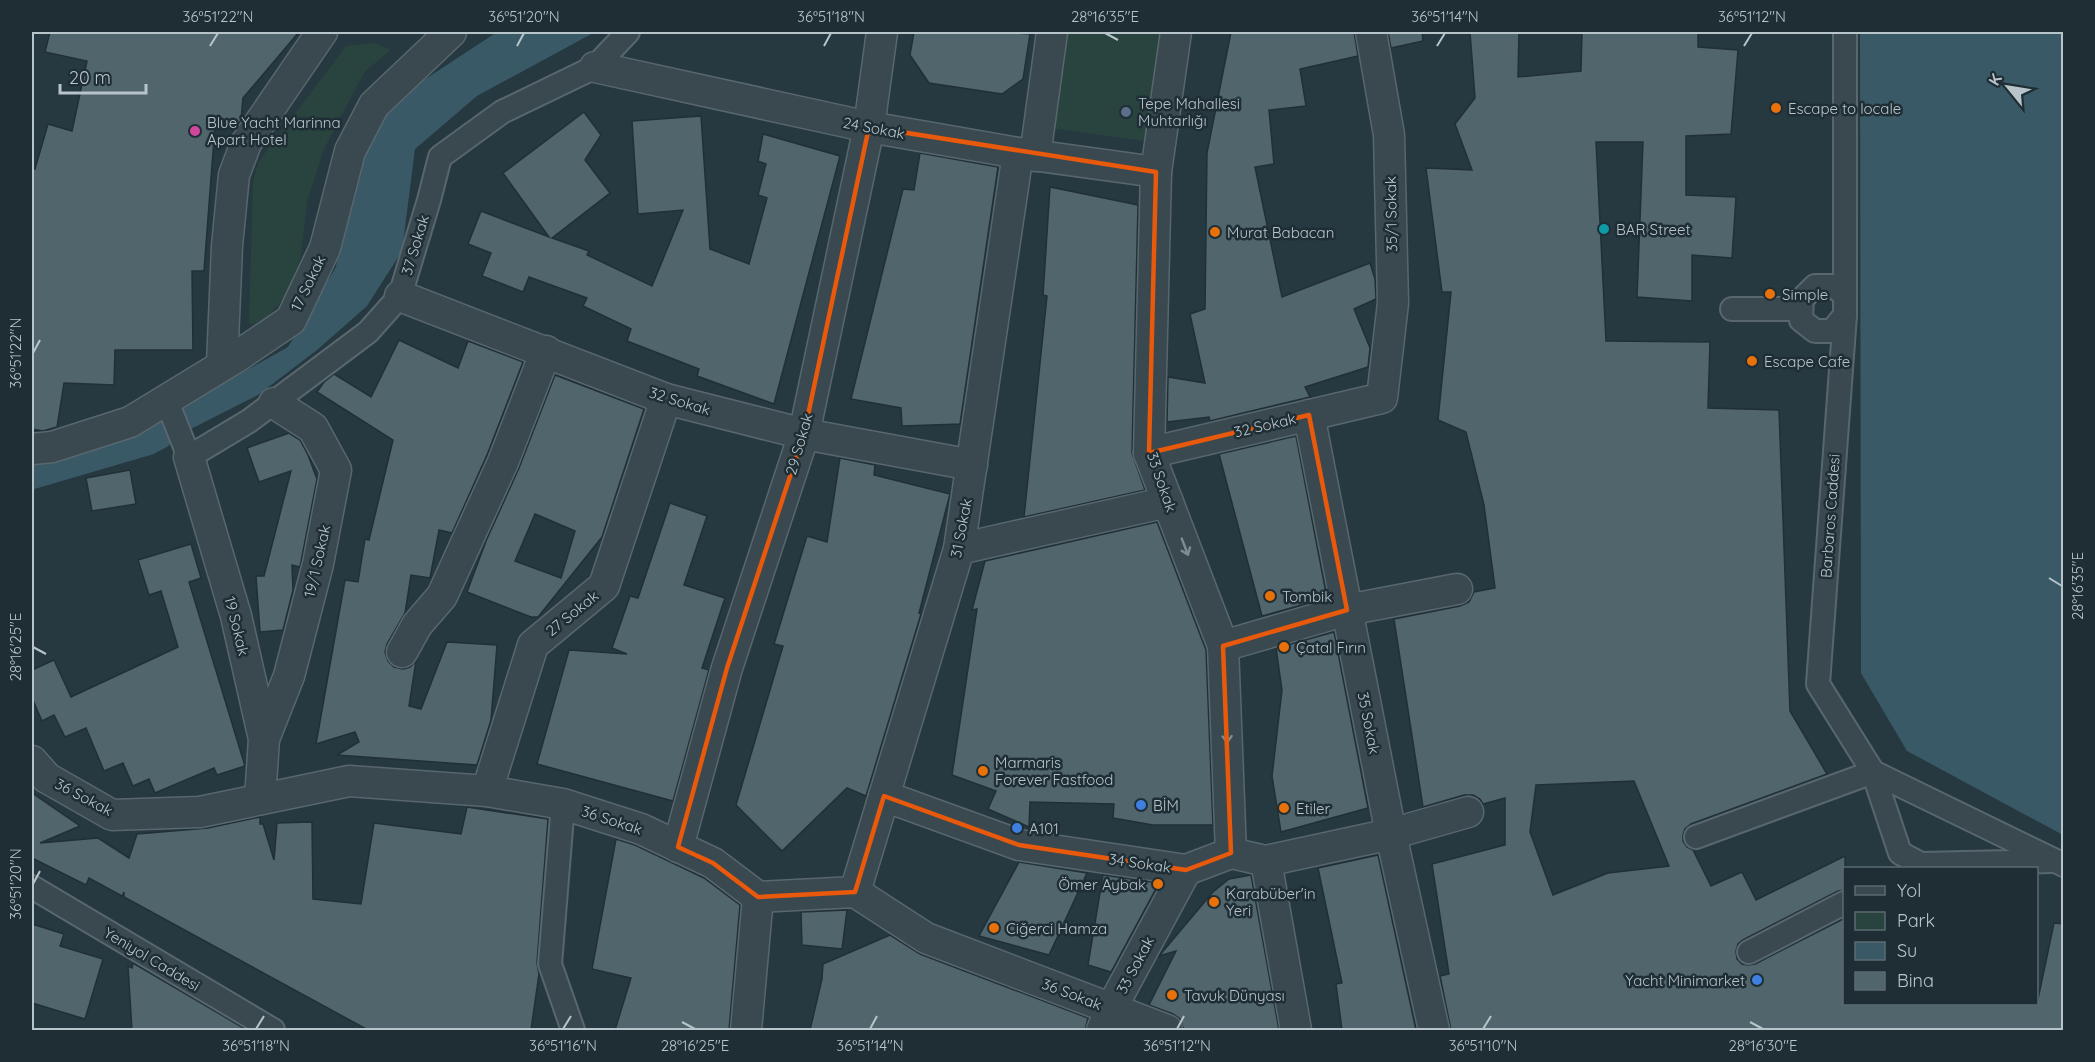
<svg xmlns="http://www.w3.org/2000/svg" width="2095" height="1062" font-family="Quicksand,sans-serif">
<rect width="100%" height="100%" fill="#263840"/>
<g fill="#29433e">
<polygon points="1063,32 1175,32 1159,143 1049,128"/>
<polygon points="375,43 391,50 365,71 324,149 307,202 301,257 287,295 259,326 249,323 253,181 259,161 346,46"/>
</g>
<g fill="#395967">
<polygon points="497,32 595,32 477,96 415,149 402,251 367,306 317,350 258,395 171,439 159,434 154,422 288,347 336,267 351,177 392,101"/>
<polygon points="1860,32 2063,32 2063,835 1907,751 1861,673"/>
</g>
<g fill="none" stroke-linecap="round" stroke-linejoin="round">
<polyline stroke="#395967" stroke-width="30" points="32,474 148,440 159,434"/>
</g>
<g fill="#51656d" stroke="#213037" stroke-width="1.5" fill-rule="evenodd">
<polygon points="50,32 299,32 243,98 241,120 236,128 215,126 204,271 192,271 193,350 115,350 114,385 64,383 57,427 43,431 32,429 32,168 35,169 48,124 72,131 87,61 45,52"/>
<polygon points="914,32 1005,32 1030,34 1023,79 1002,94 929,83 910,55"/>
<polygon points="1231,32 1354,32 1358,56 1300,69 1306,106 1269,110 1274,164 1255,167 1282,297 1370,263 1375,279 1376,299 1354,309 1370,348 1368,367 1305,387 1310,397 1210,421 1209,417 1167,422 1168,377 1205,383 1190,314 1205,309 1207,153"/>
<polygon points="1388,32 1422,32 1423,41 1391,48"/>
<path d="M1470,32H1519L1518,77L1581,71L1582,32H1698V47L1738,50L1731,134L1686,136V195L1736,197L1732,258L1692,255V301L1637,297L1643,142H1596L1606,341L1710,342L1708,408L1779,410L1790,711L1827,774L1691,824L1685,829L1683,835V841L1687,847L1693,850L1711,886L1742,872L1756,900L1845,856V890L1838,891L1743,940L1738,944L1736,951L1737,959L1742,964L1748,965L1755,964L1845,918V1004H2037L2054,923L2064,924V1030H1451L1440,976L1449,974L1432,864L1505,845V798L1483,804L1480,799L1473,795H1464L1423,807L1394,619L1460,606L1469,602L1474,592L1495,588L1484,505L1466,432L1438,420L1451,292H1442L1426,168L1472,170L1455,124L1475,98ZM1634,781L1669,866L1608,873L1553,895L1530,832L1536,785Z"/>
<polygon points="584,112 601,135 585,160 610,193 552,238 589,251 587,255 652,286 683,210 638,214 632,121 701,116 710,249 749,264 767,198 758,195 766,164 758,161 763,134 840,156 774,404 697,376 699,369 627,341 631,329 583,306 587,298 529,277 523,292 482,276 491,253 468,244 481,211 549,237 503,173"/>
<polygon points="920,153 998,167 960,424 902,426 901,408 851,399 903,189 914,190"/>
<polygon points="1050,187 1138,205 1132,453 1145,490 1024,517 1047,296 1043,295"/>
<polygon points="399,340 458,368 468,341 523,362 487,455 452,533 439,530 430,578 411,575 405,613 387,644 385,652 388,661 394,667 403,669 410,667 416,661 409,706 421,709 447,642 497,645 491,720 477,765 337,755 359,742 355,732 316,744 345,580 358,582 365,539 369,540 393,440 317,392 324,382 334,374 371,397"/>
<path d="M555,375L644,409L602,537L538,617H531L467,592L486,541L519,468ZM535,514L575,531L561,578L515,561Z"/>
<polygon points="289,433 300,440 308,455 317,479 300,567 292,565 293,590 283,630 260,632 256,576 264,576 291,471 259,482 247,448"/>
<polygon points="1296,436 1327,598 1262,616 1219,454"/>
<polygon points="840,458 875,465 874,475 950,494 919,613 921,614 866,796 847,788 782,851 736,805 783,646 774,644 807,536 827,542"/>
<polygon points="130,470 136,504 92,511 86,478"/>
<polygon points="670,503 707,516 684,585 725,598 702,668 709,670 673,801 537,764 569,650 627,654 612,648 630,596 638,598"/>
<polygon points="1157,522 1206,650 1213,825 1153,825 1113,818 1114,804 1030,802 1029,827 988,809 996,791 952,775 977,609 972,610 985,561"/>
<polygon points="191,544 201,578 189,582 245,766 217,775 214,768 155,793 149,779 133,786 123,763 104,771 86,728 65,737 54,715 42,721 32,698 32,670 54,660 71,697 178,647 161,591 149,595 138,560"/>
<polygon points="1334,632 1368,808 1281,832 1272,776 1282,690 1276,648"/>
<polygon points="32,793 80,826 40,843 98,838 129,858 137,834 208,828 260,817 260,824 263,824 274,860 277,823 312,822 313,899 361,904 374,823 461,834 467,807 548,819 537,963 539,974 531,1030 368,1030 124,897 124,892 122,896 89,878 86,885 32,858"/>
<polygon points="616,839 635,845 704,878 740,905 729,1030 615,1030 631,978 592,969"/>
<polygon points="1378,855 1416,1030 1342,1030 1336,984 1342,983 1318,868"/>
<polygon points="1019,862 1087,873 1049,955 979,936"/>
<polygon points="1103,875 1159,883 1111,972 1088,965"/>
<polygon points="1251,875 1279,1030 1184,1030 1180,1019 1173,1014 1149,1005 1176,951 1159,956 1213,892 1229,879"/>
<polygon points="847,910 842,949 802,945 801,912"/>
<polygon points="32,924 64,934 60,946 103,959 85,1019 32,1003"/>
<polygon points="890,935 920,954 1088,1018 1085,1030 810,1030 822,979 823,964"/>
<polygon points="133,963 247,1030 132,1030 128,966 132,968"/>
</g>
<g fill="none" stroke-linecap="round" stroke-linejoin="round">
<defs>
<g id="pedestrian">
<polyline points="1845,32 1845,315 1818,684 1873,772 2064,865"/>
<polyline points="1732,309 1801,309"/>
<polyline points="1845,315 1832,331 1815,331 1801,320 1802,299 1815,286 1833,286 1845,295"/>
<polyline points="166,399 189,457 249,421 368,332 400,296 429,200 440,157 502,112 595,67 628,32"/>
<polyline points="563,804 550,964 573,1030"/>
<polyline points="1696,837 1873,772 1900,853 1921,864"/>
<polyline points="1912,868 1921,864 2052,861"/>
<polyline points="32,887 273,1030"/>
<polyline points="1749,952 1844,903"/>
</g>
<g id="minor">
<polyline points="1176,32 1156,172 1149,453 1223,646 1231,853"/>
<polyline points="595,67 869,127 1018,153 1156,172"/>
<polyline points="1035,156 1052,32"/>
<polyline points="400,296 666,399 804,434 972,465"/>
<polyline points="222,365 227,246 234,175 246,143 322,32"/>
<polyline points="1309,415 1391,834 1434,1030"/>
<polyline points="32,449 52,447 130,422 235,358 291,320 325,248 350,151 374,105 451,32"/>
<polyline points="1149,453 1382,398 1393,303 1389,135 1371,32"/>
<polyline points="189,457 236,616 264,739 260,799"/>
<polyline points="959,549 1168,502"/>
<polyline points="1223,646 1347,610 1457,589"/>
<polyline points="402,652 417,625 442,596 503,462 546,351"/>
<polyline points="264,739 289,676 318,564 336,470 313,428 274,403"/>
<polyline points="32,761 47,778 112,815 200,812 349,781 487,791 563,804 641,829 713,863 758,897 855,892 926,938 1167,1030"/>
<polyline points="487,791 533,645 604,586 666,399"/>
<polyline points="884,796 1019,845 1186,870 1231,853 1266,861 1391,834 1468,812"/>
<polyline points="678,847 727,668 804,434 869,127 882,32"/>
<polyline points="1266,861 1296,1030"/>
<polyline points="855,892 959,549 1018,153"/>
<polyline points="746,1030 758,897"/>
<polyline points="1102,1030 1111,1009 1186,870"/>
</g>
</defs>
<use href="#pedestrian" stroke="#58676d" stroke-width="26"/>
<use href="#minor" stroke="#58676d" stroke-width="33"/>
<use href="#pedestrian" stroke="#3a4950" stroke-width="22"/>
<use href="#minor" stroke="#3a4950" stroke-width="30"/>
</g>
<defs><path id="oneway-shaft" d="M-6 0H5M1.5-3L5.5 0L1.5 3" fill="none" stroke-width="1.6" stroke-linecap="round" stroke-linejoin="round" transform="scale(1.5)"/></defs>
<g stroke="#7f8d93">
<use href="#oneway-shaft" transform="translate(1185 547) rotate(69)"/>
<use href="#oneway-shaft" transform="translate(1227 734) rotate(88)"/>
</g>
<path fill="none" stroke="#e8590c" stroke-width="4.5" stroke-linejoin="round" d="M869,127L1156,172L1149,453L1309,415L1347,610L1223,646L1231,853L1186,870L1019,845L884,796L855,892L758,897L713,863L678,847L727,668L804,434Z"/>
<path fill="none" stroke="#b7c4ca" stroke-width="2" d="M1105,33L1118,40M210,46L218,33M517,46L524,33M824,46L831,33M1437,46L1445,33M1744,46L1752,33M33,353L40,340M2049,578L2062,586M33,647L46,654M33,884L40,871M682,1022L695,1029M1750,1022L1763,1029M256,1029L264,1016M563,1029L571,1016M870,1029L877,1016M1177,1029L1184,1016M1483,1029L1491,1016"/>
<g fill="#e8710a" stroke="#1f2e35" stroke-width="2">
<circle cx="1776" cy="108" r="6"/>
<circle cx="1215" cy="232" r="6"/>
<circle cx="1770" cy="294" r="6"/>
<circle cx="1752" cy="361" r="6"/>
<circle cx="1270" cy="596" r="6"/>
<circle cx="1284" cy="647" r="6"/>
<circle cx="983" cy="771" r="6"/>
<circle cx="1284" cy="808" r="6"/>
<circle cx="1158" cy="884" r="6"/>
<circle cx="1214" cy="902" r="6"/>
<circle cx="994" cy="928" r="6"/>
<circle cx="1172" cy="995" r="6"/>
</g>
<circle fill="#5c6f8a" stroke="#1f2e35" stroke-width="2" cx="1126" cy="112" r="6"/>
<circle fill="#d1479c" stroke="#1f2e35" stroke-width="2" cx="195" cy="131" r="6"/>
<circle fill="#0f9aa8" stroke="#1f2e35" stroke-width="2" cx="1604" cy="229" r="6"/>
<g fill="#3f7fe0" stroke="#1f2e35" stroke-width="2">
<circle cx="1141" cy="805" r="6"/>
<circle cx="1017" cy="828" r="6"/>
<circle cx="1757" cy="980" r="6"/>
</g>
<g text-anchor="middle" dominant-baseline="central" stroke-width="5" stroke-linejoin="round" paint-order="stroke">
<g font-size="15" fill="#b7c4ca" stroke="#1f2e35" text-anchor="start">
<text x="1138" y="103">Tepe Mahallesi<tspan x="1138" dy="17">Muhtarlığı</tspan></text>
<text x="1788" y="108">Escape to locale</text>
<text x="207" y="122">Blue Yacht Marinna<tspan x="207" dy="17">Apart Hotel</tspan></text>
<text x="1616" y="229">BAR Street</text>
<text x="1227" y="232">Murat Babacan</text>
<text x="1782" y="294">Simple</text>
<text x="1764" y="361">Escape Cafe</text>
<text x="1282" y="596">Tombik</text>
<text x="1296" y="647">Çatal Fırın</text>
<text x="995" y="762">Marmaris<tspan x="995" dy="17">Forever Fastfood</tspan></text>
<text x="1153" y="805">BİM</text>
<text x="1296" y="808">Etiler</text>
<text x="1029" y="828">A101</text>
<text x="1146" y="884" text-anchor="end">Ömer Aybak</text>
<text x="1226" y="893">Karabüber'in<tspan x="1226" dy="17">Yeri</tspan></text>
<text x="1006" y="928">Ciğerci Hamza</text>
<text x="1745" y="980" text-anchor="end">Yacht Minimarket</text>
<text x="1184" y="995">Tavuk Dünyası</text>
</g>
<g font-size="15" fill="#b7c4ca" stroke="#1f2e35">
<text transform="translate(874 128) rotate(11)">24 Sokak</text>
<text transform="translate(1391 214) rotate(-91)">35/1 Sokak</text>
<text transform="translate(415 245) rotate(-73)">37 Sokak</text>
<text transform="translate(308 283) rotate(-64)">17 Sokak</text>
<text transform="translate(680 401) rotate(17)">32 Sokak</text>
<text transform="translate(1265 425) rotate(-13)">32 Sokak</text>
<text transform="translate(799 444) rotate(-74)">29 Sokak</text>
<text transform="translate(1162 482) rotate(71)">33 Sokak</text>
<text transform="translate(1830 516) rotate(-86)">Barbaros Caddesi</text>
<text transform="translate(961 528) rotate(-79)">31 Sokak</text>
<text transform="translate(317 561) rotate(-77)">19/1 Sokak</text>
<text transform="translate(572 613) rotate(-39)">27 Sokak</text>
<text transform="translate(237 626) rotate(76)">19 Sokak</text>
<text transform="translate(1369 723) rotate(79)">35 Sokak</text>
<text transform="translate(84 797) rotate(28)">36 Sokak</text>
<text transform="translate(612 820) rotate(18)">36 Sokak</text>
<text transform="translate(1140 863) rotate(8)">34 Sokak</text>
<text transform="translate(152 959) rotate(31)">Yeniyol Caddesi</text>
<text transform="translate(1135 965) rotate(-62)">33 Sokak</text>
<text transform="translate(1072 994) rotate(21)">36 Sokak</text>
</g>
</g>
<rect width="2095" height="1062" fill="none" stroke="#1f2e35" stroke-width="66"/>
<rect x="1843" y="867" width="195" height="138" fill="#1f2e35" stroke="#5c6a71" stroke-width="1.5"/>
<rect x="1855" y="886" width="30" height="9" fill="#3a4950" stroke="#5c6a71" stroke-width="1.5"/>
<text x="1897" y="897" font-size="18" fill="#b7c4ca">Yol</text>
<rect x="1855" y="912" width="30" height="18" fill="#29433e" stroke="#5c6a71" stroke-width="1.5"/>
<text x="1897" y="927" font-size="18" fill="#b7c4ca">Park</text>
<rect x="1855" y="942" width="30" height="18" fill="#395967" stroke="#5c6a71" stroke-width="1.5"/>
<text x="1897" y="957" font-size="18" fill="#b7c4ca">Su</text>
<rect x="1855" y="972" width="30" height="18" fill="#51656d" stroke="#5c6a71" stroke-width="1.5"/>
<text x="1897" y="987" font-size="18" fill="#b7c4ca">Bina</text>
<g transform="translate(2008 87) rotate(300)" stroke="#1f2e35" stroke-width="4.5" paint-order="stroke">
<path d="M0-4.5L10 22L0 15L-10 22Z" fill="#b7c4ca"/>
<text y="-9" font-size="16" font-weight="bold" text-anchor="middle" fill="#b7c4ca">K</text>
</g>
<path d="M60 84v9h86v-9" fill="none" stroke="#b7c4ca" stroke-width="3"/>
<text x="69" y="84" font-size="18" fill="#b7c4ca" stroke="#1f2e35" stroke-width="4.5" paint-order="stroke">20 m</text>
<rect x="33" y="33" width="2029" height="996" fill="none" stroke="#b7c4ca" stroke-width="2"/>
<g font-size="15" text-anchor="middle" fill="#b7c4ca">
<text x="218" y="22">36°51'22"N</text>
<text x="524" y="22">36°51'20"N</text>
<text x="831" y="22">36°51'18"N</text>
<text x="1105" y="22">28°16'35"E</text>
<text x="1445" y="22">36°51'14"N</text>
<text x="1752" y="22">36°51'12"N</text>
<text transform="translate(16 353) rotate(-90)" y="5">36°51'22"N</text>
<text transform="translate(2078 586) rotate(-90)" y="5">28°16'35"E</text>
<text transform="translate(16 647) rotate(-90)" y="5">28°16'25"E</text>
<text transform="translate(16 884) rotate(-90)" y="5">36°51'20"N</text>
<text x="256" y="1051">36°51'18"N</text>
<text x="563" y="1051">36°51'16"N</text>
<text x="695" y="1051">28°16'25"E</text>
<text x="870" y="1051">36°51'14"N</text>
<text x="1177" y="1051">36°51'12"N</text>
<text x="1483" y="1051">36°51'10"N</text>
<text x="1763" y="1051">28°16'30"E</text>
</g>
</svg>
